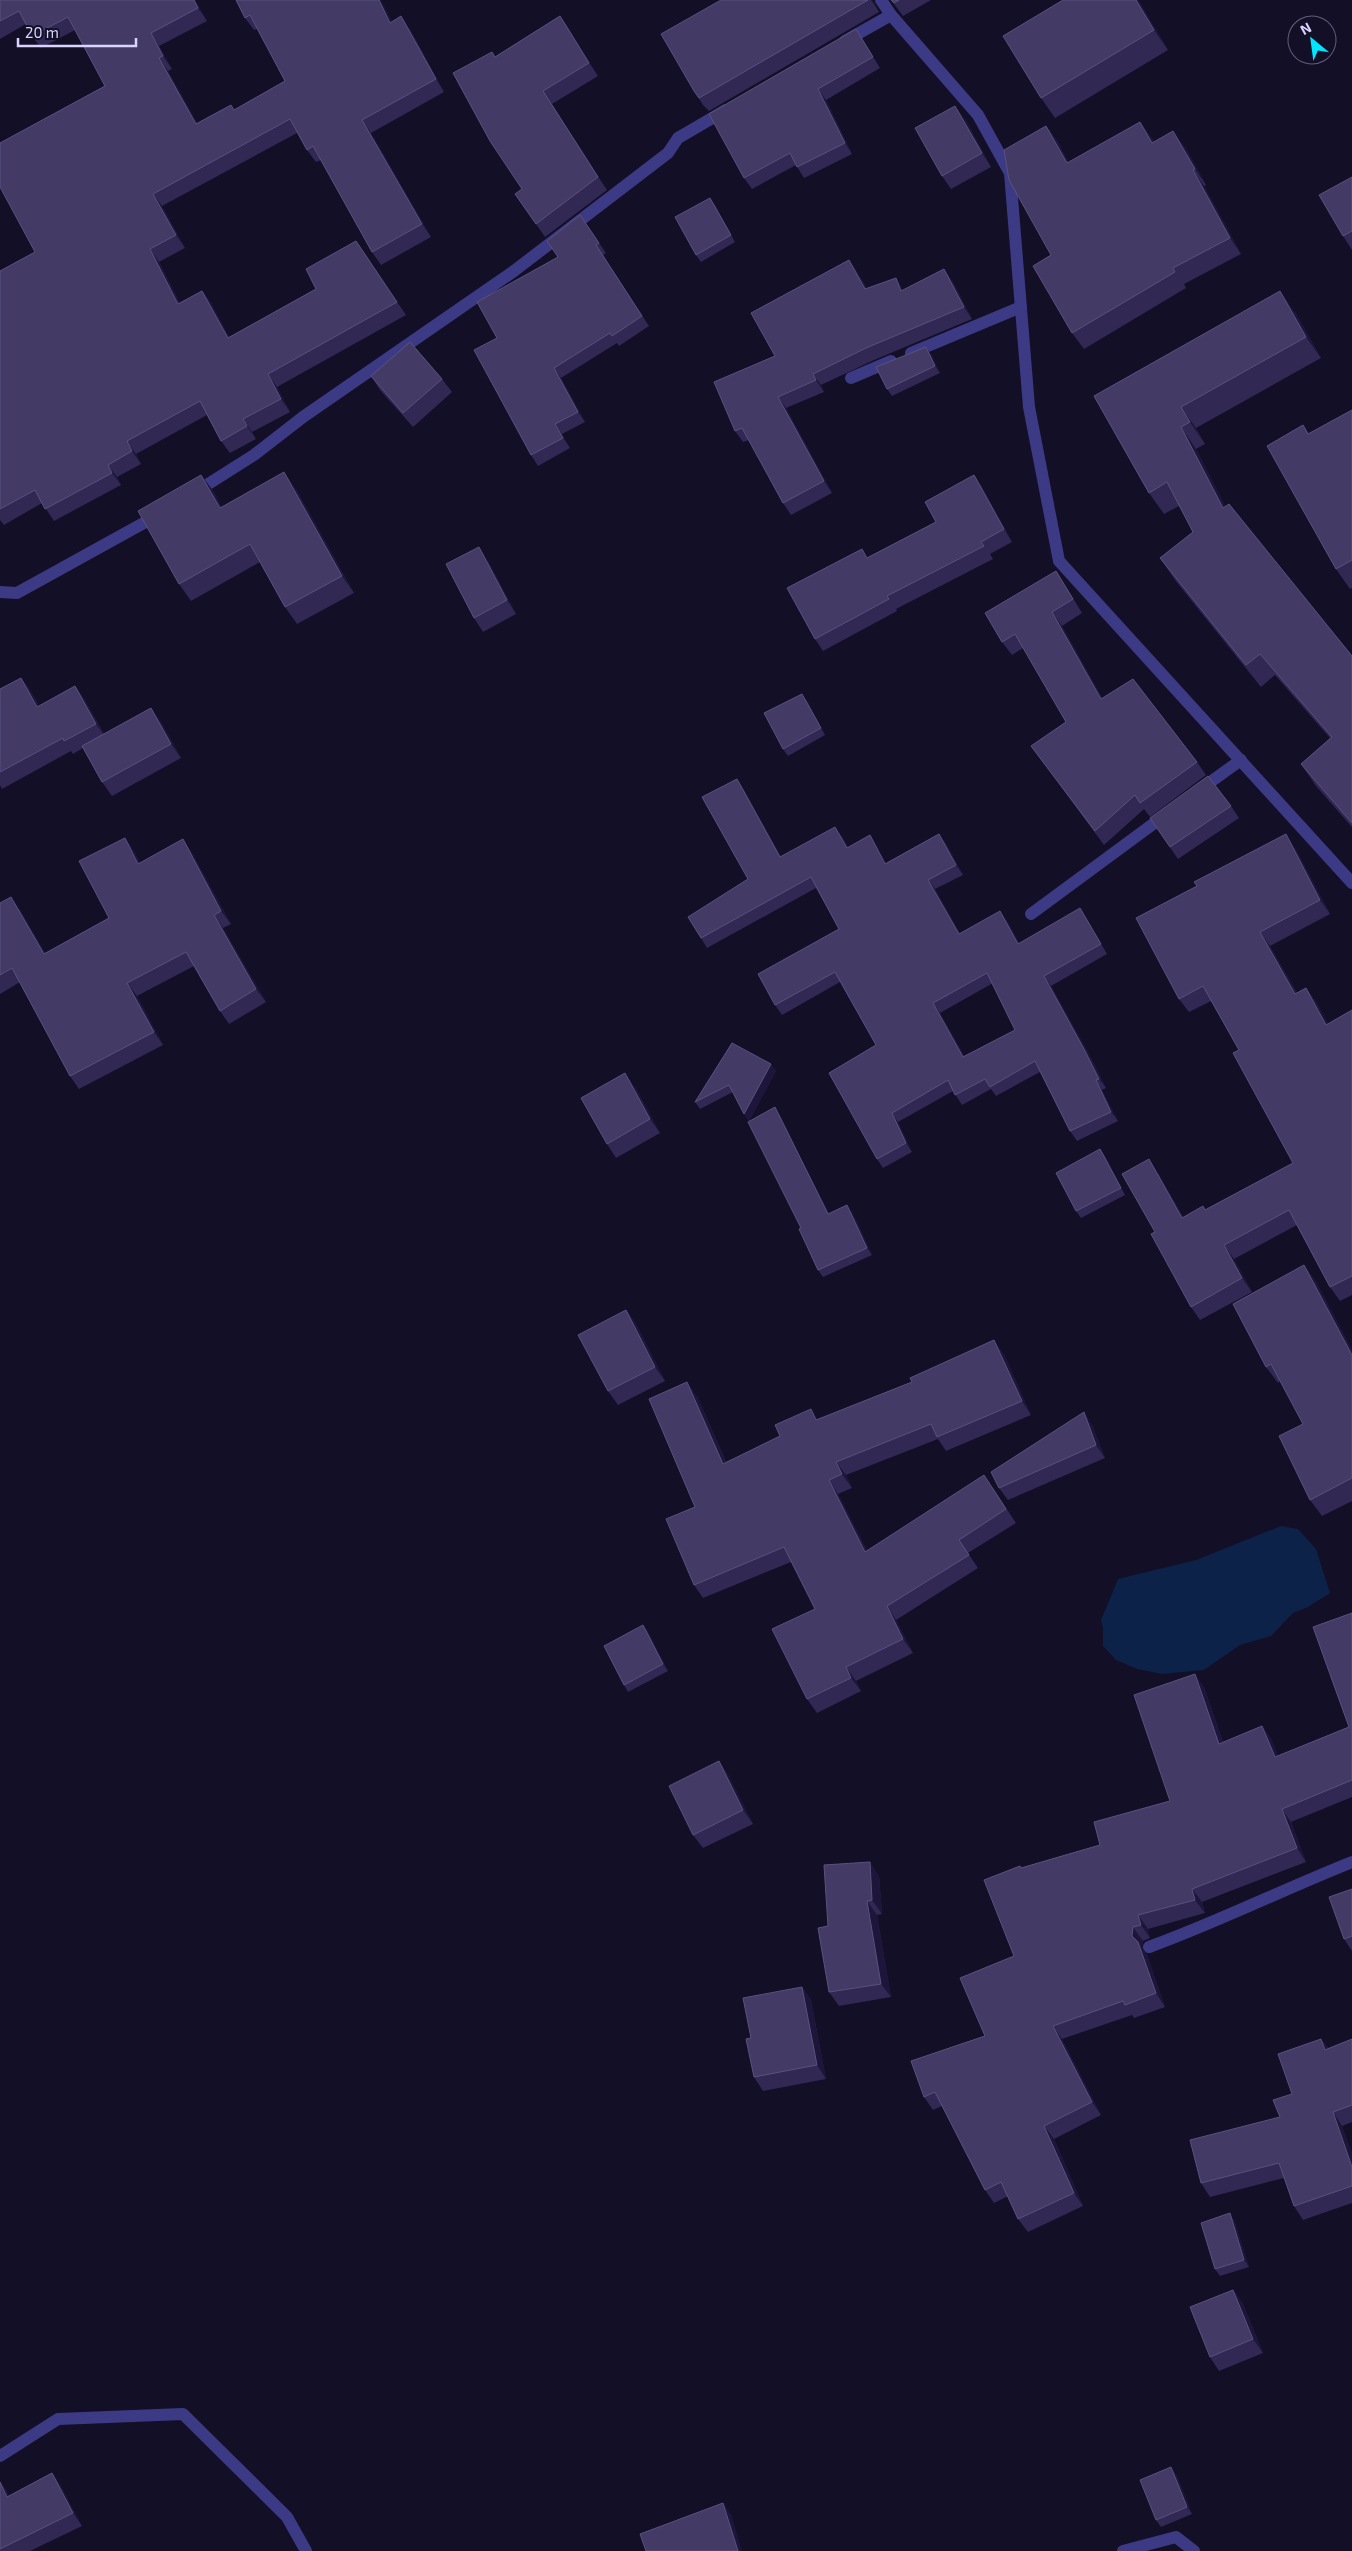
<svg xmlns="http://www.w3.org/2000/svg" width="1352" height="2551" font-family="'Exo 2',sans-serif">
<rect width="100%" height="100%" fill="#130f26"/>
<polygon fill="#0c2248" points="1281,1526 1298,1529 1316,1549 1330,1593 1308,1607 1293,1613 1271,1636 1240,1645 1204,1670 1162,1674 1137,1669 1116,1660 1103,1646 1103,1628 1101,1620 1118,1579 1196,1560"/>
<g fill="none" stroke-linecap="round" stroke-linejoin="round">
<g stroke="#3d3a85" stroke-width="12">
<polyline points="881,0 891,15"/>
<polyline points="845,41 891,15 978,115 1010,173 1029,407 1059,561 1352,883"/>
<polyline points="911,353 1021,307"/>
<polyline points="851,378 891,361"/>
<polyline points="194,493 254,455 303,417 514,271 668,153 678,138 726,110"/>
<polyline points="0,592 17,593 160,514"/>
<polyline points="1198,791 1241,760"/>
<polyline points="1031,914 1168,813"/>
<path d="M1149,1947C1218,1922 1284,1889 1352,1862"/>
<polyline points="0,2456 58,2419 183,2414 287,2517 306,2551"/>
<polyline points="1123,2551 1176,2537 1194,2551"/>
</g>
</g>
<g fill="#312854" fill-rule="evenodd">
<polygon points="0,0 195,0 207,21 159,46 172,69 168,71 197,123 231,105 234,110 285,81 257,29 254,30 245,18 236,0 392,21 410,29 444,92 371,133 431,237 381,265 372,252 321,160 316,162 307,150 297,133 162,206 185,248 159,262 180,303 202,291 211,303 229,337 316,289 356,241 406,315 277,387 290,412 252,432 256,439 230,453 221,441 207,415 136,454 141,464 117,477 121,485 54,521 42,503 4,525 0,520 0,271 35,252 105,86 75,30 41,48 32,36 26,24 0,39"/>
<polygon points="721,0 873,0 873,1 879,12 709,111 703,105 694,91"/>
<polygon points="891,0 931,0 903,16"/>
<polygon points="1063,0 1138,0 1168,50 1055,118 1041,98"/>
<polygon points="560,16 569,29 598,76 552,104 607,190 545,237 515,194 522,189 492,52 495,57"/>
<polygon points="856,29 880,68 826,100 852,154 804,178 796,165 752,189 744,178"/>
<polygon points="965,119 991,167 951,189 942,176"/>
<polygon points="1046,126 1058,142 1068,162 1152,138 1154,142 1185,147 1206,185 1204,186 1241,254 1184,284 1186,288 1084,349 1072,333"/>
<polygon points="1352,177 1352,250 1343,236"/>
<polygon points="715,205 735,242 701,262 696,255"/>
<polygon points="580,215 606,253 603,255 649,326 619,346 617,343 561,378 585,422 562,434 570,448 538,466 531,455 497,338 558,257"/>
<polygon points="849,260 857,272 867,289 904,290 952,280 972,319 874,360 821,385 824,392 786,408 832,493 791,515 783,503 749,440 743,442 735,431 775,356"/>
<polygon points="1295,312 1321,358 1196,428 1205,444 1196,449 1225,506 1352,656 1352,827 1316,786 1301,764 1330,738 1275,675 1261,687 1175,580 1160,558 1193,532 1179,506 1164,514 1149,493 1094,396"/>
<polygon points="931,354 940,373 892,396 887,389"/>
<polygon points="371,376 442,379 452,392 413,427 380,390"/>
<polygon points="1352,410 1352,588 1350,589 1336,569 1303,425 1309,434"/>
<polygon points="201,475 214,492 221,507 296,489 354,593 297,624 285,607 260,562 191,601 179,584"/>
<polygon points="974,475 982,487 1012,542 990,554 993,559 896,609 897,611 823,651 815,639 868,557 936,522"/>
<polygon points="488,561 516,614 483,632 474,618"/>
<polygon points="1065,585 1082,613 1062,626 1102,698 1197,762 1206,775 1150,817 1144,809 1104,845 1031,746 1066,722 1023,648 1012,655 1002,642"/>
<polygon points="21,678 30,690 39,706 75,686 84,699 104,734 161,722 181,758 112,796 102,782 83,748 73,754 71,751 2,789 0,785 0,689"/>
<polygon points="807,701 825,735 788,756 783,749"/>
<path d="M743,788L781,857L842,836L848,847L870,835L876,845L886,863L939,834L946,844L963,875L935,889L960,934L1007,921L1019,943L1086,918L1107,954L1051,986L1091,1058L1106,1088L1102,1090L1118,1121L1077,1141L1070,1131L1040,1072L996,1096L991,1089L962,1105L953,1091L898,1122L912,1152L883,1168L877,1159L876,1045L840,982L782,1015L775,1005L839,929L816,888L707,948L701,938L748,879ZM993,983L1015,1030L964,1056L940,1013Z"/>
<polygon points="1231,806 1239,818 1178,859 1150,818"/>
<polygon points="125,838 134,851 140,863 183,839 192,853 231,924 223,928 266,1002 229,1024 220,1011 194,966 137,996 163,1045 79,1089 70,1076 20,982 0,994 0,903 20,910 45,953 109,918"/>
<polygon points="1295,848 1330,914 1270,946 1297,993 1306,988 1316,1002 1328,1024 1352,1010 1352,1295 1340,1301 1330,1287 1297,1225 1234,1259 1252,1292 1200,1320 1191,1307 1155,1232 1158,1173 1183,1217 1206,1209 1293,1163 1239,1050 1211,1001 1189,1012 1179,999"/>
<polygon points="732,1043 776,1071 749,1121 744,1114 733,1092 700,1109 695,1102"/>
<polygon points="635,1087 660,1133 616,1158 607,1144"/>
<polygon points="779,1114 829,1214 852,1212 872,1255 823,1277 818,1270 801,1228"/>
<polygon points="1100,1149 1105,1156 1125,1195 1081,1218 1076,1211"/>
<polygon points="1304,1265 1316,1282 1352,1350 1352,1501 1322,1516 1310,1500 1303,1424 1280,1381 1278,1383 1266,1367"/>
<polygon points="626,1310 636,1324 665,1381 618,1405 608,1391"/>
<polygon points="1004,1354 1031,1415 946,1451 938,1439 846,1475 852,1488 838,1494 867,1551 993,1488 1016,1523 968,1553 978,1568 896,1620 913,1653 856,1681 861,1691 817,1713 807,1699 815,1609 791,1562 703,1598 694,1585 697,1396 726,1462 818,1419"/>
<polygon points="1092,1425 1105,1458 1008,1500 999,1488"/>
<polygon points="1352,1613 1352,1797 1291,1822 1306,1862 1202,1902 1205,1913 1148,1929 1150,1938 1143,1941 1142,1947 1147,1955 1165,2007 1134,2018 1132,2015 1062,2039 1101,2115 1054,2139 1083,2206 1028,2232 1018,2219 1008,2196 994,2203 985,2190 942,2106 933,2110 924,2097 985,2036 1014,1956 1020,1866 1021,1868 1100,1845 1170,1801 1204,1687 1223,1742 1262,1726 1271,1739 1278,1756 1349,1727"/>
<polygon points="643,1625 648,1632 668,1671 628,1692 624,1685"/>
<polygon points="719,1761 728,1775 753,1824 703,1848 693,1835"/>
<polygon points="879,1876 882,1914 877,1915 891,1997 839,2006 829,1992 828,1926"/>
<polygon points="1352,1889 1352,1951 1344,1939"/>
<polygon points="802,1987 811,2000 826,2079 763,2091 754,2077 751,2038"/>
<polygon points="1321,2039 1328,2048 1352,2039 1352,2122 1342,2126 1352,2154 1352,2203 1303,2220 1294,2206 1284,2178 1210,2197 1201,2183 1280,2117"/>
<polygon points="1234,2220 1249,2267 1220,2276 1215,2269"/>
<polygon points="1233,2290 1243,2304 1263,2353 1219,2371 1210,2357"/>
<polygon points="52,2473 60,2485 82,2526 30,2551 0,2551 0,2481 6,2490 9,2496"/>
<polygon points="1176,2474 1192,2514 1161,2527 1156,2520"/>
</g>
<g fill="#1d163a">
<polygon points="194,0 195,0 207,21 198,8"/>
<polygon points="379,0 381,0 399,35 390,23"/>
<polygon points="871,0 873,0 873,1 879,12"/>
<polygon points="1136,0 1138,0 1168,50 1154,30"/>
<polygon points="401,16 410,29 444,92 436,79"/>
<polygon points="560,16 569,29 598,76 589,63"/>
<polygon points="151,33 159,46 172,69 163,56"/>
<polygon points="159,58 168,71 205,137 196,124"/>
<polygon points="818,89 826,100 852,154 845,143"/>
<polygon points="543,91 552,104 607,190 598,177"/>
<polygon points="955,106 965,119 991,167 982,153"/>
<polygon points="362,120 371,133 431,237 422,224"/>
<polygon points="1140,122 1152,138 1163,159 1152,143"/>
<polygon points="1046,126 1058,142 1078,179 1067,163"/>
<polygon points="1173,131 1185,147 1206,185 1195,169"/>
<polygon points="1193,170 1204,186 1241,254 1230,238"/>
<polygon points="153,194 162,206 185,248 176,235"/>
<polygon points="710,198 715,205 735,242 731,235"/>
<polygon points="150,249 159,262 187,316 178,304"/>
<polygon points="849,260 857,272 873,301 865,289"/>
<polygon points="944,269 952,280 972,319 964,307"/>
<polygon points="896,278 904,290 901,291"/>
<polygon points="202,291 211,303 237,351 228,338"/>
<polygon points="1280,291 1295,312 1321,358 1306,337"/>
<polygon points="926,347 931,354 940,373 935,366"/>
<polygon points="554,368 561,378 585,422 578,412"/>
<polygon points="268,374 277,387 290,412 281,399"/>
<polygon points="813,374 821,385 824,392 816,380"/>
<polygon points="778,397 786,408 832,493 824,481"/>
<polygon points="1181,407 1196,428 1205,444 1190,422"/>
<polygon points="243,419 252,432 256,439 247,426"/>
<polygon points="555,424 562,434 570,448 563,438"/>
<polygon points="1181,427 1196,449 1238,530 1223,508"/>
<polygon points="127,441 136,454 141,464 132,451"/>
<polygon points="108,465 117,477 121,485 112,473"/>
<polygon points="284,472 296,489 354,593 342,576"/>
<polygon points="201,475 214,492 232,525 220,508"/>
<polygon points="974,475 982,487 1012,542 1004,529"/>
<polygon points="479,547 488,561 516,614 507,600"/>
<polygon points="1052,612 1062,626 1110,713 1101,699"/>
<polygon points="21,678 30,690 46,720 37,707"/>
<polygon points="75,686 84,699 105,737 96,724"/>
<polygon points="802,694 807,701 825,735 821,728"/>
<polygon points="151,708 161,722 181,758 171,744"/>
<polygon points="737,779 743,788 787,867 780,857"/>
<polygon points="835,827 842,836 853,857 847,848"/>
<polygon points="939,834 946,844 963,875 956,865"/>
<polygon points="1286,834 1295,848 1330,914 1320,900"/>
<polygon points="870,835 876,845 892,873 885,864"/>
<polygon points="125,838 134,851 147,877 138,864"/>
<polygon points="183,839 192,853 231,924 221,911"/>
<polygon points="928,880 935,889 965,944 959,934"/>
<polygon points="11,897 20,910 53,967 44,954"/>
<polygon points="1000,911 1007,921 1024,953 1018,944"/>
<polygon points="214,915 223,928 266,1002 256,989"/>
<polygon points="1260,932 1270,946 1305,1008 1295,994"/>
<polygon points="1044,976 1051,986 1091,1058 1106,1088 1099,1079"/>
<polygon points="127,983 137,996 163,1045 154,1032"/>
<polygon points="1306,988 1316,1002 1336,1038 1326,1025"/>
<polygon points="933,1003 940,1013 969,1066 963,1057"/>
<polygon points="771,1064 776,1071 749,1121 744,1114"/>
<polygon points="625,1073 635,1087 660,1133 650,1119"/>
<polygon points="1096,1080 1102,1090 1118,1121 1111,1112"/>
<polygon points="775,1107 779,1114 833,1221 828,1214"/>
<polygon points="892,1113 898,1122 912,1152 906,1143"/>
<polygon points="1100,1149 1105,1156 1125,1195 1121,1188"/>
<polygon points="1149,1159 1158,1173 1191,1232 1182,1218"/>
<polygon points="847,1205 852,1212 872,1255 867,1248"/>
<polygon points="1224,1245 1234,1259 1252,1292 1242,1278"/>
<polygon points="1304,1265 1316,1282 1352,1350 1352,1355"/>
<polygon points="626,1310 636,1324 665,1381 655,1367"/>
<polygon points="994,1340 1004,1354 1031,1415 1022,1401"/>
<polygon points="687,1382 697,1396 732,1477 723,1464"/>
<polygon points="811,1409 820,1422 816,1420"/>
<polygon points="1084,1412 1092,1425 1105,1458 1096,1445"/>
<polygon points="836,1462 846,1475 852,1488 842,1474"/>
<polygon points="829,1480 838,1494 874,1566 865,1552"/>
<polygon points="887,1606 896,1620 913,1653 903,1639"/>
<polygon points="643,1625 648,1632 668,1671 663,1664"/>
<polygon points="846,1667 856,1681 861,1691 851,1678"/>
<polygon points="1195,1674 1204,1687 1228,1757 1219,1744"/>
<polygon points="1262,1726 1271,1739 1284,1770 1275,1757"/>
<polygon points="719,1761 728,1775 753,1824 743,1810"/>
<polygon points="1282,1809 1291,1822 1306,1862 1297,1848"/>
<polygon points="870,1862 879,1876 882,1914 872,1900"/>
<polygon points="1192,1889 1202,1902 1205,1913 1195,1900"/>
<polygon points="867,1901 877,1915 891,1997 881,1984"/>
<polygon points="1138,1915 1148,1929 1150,1938 1141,1925"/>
<polygon points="1133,1927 1143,1941 1142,1947 1147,1955 1165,2007 1156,1993 1132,1936"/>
<polygon points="802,1987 811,2000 826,2079 817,2065"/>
<polygon points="1053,2026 1062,2039 1101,2115 1092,2102"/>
<polygon points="1321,2039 1330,2052 1325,2050"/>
<polygon points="1333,2112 1342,2126 1352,2154 1352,2167"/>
<polygon points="1044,2126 1054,2139 1083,2206 1074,2193"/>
<polygon points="1230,2213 1234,2220 1249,2267 1244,2260"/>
<polygon points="1233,2290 1243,2304 1263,2353 1253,2339"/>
<polygon points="1171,2467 1176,2474 1192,2514 1187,2507"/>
<polygon points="52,2473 60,2485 82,2526 73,2513"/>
<polygon points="0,2481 6,2490 15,2509 7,2497 0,2482"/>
<polygon points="723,2503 731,2514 742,2551 738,2551"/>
</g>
<g fill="#433a66" stroke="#5a527e" fill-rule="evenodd">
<polygon points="0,0 194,0 198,8 151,33 163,56 159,58 196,124 231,105 234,110 285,81 250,15 245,18 236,0 379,0 390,23 401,16 436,79 362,120 422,224 372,252 313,146 307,150 290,119 153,194 176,235 150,249 178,304 202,291 228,338 316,289 306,269 356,241 397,302 268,374 281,399 243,419 247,426 221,441 200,401 127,441 132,451 108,465 112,473 45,509 35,490 0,509 0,271 35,252 0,187 0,143 105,86 68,17 32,36 19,11 0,21"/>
<polygon points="721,0 868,0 699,98 694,91 661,34"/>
<polygon points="891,0 899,0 894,3"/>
<polygon points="1063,0 1136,0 1154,30 1041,98 1003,36"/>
<polygon points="560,16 589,63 543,91 598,177 536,224 515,194 522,189 490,141 453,73 492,52 495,57"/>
<polygon points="856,29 873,57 818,89 845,143 797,167 790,153 744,178 709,114"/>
<polygon points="955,106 982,153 942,176 915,128"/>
<polygon points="1140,122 1152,143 1173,131 1195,169 1193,170 1230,238 1173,268 1175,272 1072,333 1033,266 1051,255 1009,180 1004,150 1046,126 1067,163"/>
<polygon points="1352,177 1352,231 1343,236 1319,195"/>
<polygon points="710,198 731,235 696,255 675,217"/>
<polygon points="580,215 599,243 596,245 642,316 612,336 610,333 554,368 578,412 555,424 563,438 531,455 474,350 497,338 477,302 558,257 547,241"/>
<polygon points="849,260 865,289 896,278 901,291 944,269 964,307 866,348 813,374 816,380 778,397 824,481 783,503 742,428 735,431 714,382 775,356 751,313"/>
<polygon points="1280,291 1306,337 1181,407 1190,422 1181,427 1223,508 1229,504 1352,656 1352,823 1301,764 1332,737 1260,654 1246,665 1160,558 1193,532 1167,482 1149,493 1094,396"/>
<polygon points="410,342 442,379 403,413 371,376"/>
<polygon points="926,347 935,366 887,389 876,367"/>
<polygon points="1352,410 1352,560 1336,569 1267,446 1303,425 1308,434"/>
<polygon points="284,472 342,576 285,607 250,544 179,584 138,511 201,475 220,508"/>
<polygon points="974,475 1004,529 981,542 984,546 887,596 889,599 815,639 787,588 862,549 867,558 936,522 925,502"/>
<polygon points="479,547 507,600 474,618 446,564"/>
<polygon points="1056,571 1073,599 1052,612 1101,699 1133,679 1197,762 1140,803 1135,795 1095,831 1031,746 1066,722 1015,634 1002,642 985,613"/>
<polygon points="21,678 37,707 75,686 96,724 64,741 63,738 0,772 0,689"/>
<polygon points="802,694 821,728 783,749 764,713"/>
<polygon points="151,708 171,744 102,782 82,746"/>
<polygon points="1208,776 1231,806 1170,847 1150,818"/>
<path d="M737,779L780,857L835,827L847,848L870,835L885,864L939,834L956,865L928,880L959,934L1000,911L1018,944L1080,908L1101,944L1044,976L1084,1049L1099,1079L1096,1080L1111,1112L1070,1131L1035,1061L990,1087L985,1079L955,1095L948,1080L892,1113L906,1143L877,1159L829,1073L876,1045L835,972L775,1005L758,974L839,929L811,877L701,938L688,917L748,879L702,797ZM987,973L1015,1030L963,1057L933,1003Z"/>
<polygon points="1286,834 1320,900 1260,932 1295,994 1306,988 1326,1025 1352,1010 1352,1276 1330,1287 1289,1210 1224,1245 1242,1278 1191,1307 1151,1234 1155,1232 1122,1174 1149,1159 1182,1218 1203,1206 1205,1210 1293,1163 1233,1053 1239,1050 1203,986 1179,999 1136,918 1197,886 1194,882"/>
<polygon points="125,838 138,864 183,839 221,911 214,915 256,989 220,1011 186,952 127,983 154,1032 70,1076 12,968 0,975 0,903 11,897 44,954 109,918 79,861"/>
<polygon points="732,1043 771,1064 744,1114 729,1085 695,1102"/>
<polygon points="625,1073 650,1119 607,1144 581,1098"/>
<polygon points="775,1107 828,1214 847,1205 867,1248 818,1270 799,1229 801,1228 748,1122"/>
<polygon points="1100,1149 1121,1188 1076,1211 1056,1173"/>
<polygon points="1304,1265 1352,1355 1352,1478 1310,1500 1279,1436 1303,1424 1271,1364 1266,1367 1233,1304"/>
<polygon points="626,1310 655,1367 608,1391 578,1335"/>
<polygon points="994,1340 1022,1401 937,1437 931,1424 836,1462 842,1474 829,1480 865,1552 984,1475 1006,1509 959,1540 969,1555 887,1606 903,1639 846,1667 851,1678 807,1699 772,1629 815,1609 784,1547 694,1585 666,1519 695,1507 649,1399 687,1382 723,1464 780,1436 775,1425 811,1409 816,1420 912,1382 910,1378"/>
<polygon points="1084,1412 1096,1445 999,1488 991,1472"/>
<polygon points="1352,1613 1352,1780 1282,1809 1297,1848 1192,1889 1195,1900 1138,1915 1141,1925 1133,1927 1132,1936 1138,1942 1156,1993 1125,2005 1123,2001 1053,2026 1092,2102 1044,2126 1074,2193 1018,2219 1001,2182 985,2190 935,2092 924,2097 911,2061 985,2036 960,1978 1014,1956 984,1880 1020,1866 1021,1868 1100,1845 1094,1822 1170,1801 1134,1695 1195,1674 1219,1744 1262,1726 1275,1757 1349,1727 1313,1627"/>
<polygon points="643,1625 663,1664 624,1685 604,1646"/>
<polygon points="719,1761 743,1810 693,1835 669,1786"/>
<polygon points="870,1862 872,1900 867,1901 881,1984 829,1992 818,1928 828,1926 824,1865"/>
<polygon points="1352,1889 1352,1936 1344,1939 1329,1897"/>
<polygon points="802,1987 817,2065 754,2077 746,2039 751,2038 743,1998"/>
<polygon points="1321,2039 1325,2050 1352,2039 1352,2105 1333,2112 1352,2167 1352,2186 1294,2206 1279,2163 1201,2183 1190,2140 1280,2117 1273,2100 1292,2094 1278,2054"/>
<polygon points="1230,2213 1244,2260 1215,2269 1201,2223"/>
<polygon points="1233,2290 1253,2339 1210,2357 1190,2307"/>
<polygon points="1171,2467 1187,2507 1156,2520 1140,2480"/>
<polygon points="52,2473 73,2513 0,2549 0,2482 7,2497"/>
<polygon points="723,2503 738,2551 646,2551 640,2534"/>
</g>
<g transform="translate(1312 40) rotate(331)"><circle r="24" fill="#130f26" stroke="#625e7d"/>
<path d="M0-4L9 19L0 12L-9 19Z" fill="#00e5ff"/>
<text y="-8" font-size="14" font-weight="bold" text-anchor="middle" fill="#d9d4ff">N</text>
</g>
<path d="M18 38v8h118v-8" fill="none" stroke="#d9d4ff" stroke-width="2.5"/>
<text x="25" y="38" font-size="15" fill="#d9d4ff" stroke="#130f26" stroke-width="4" paint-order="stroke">20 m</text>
</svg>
